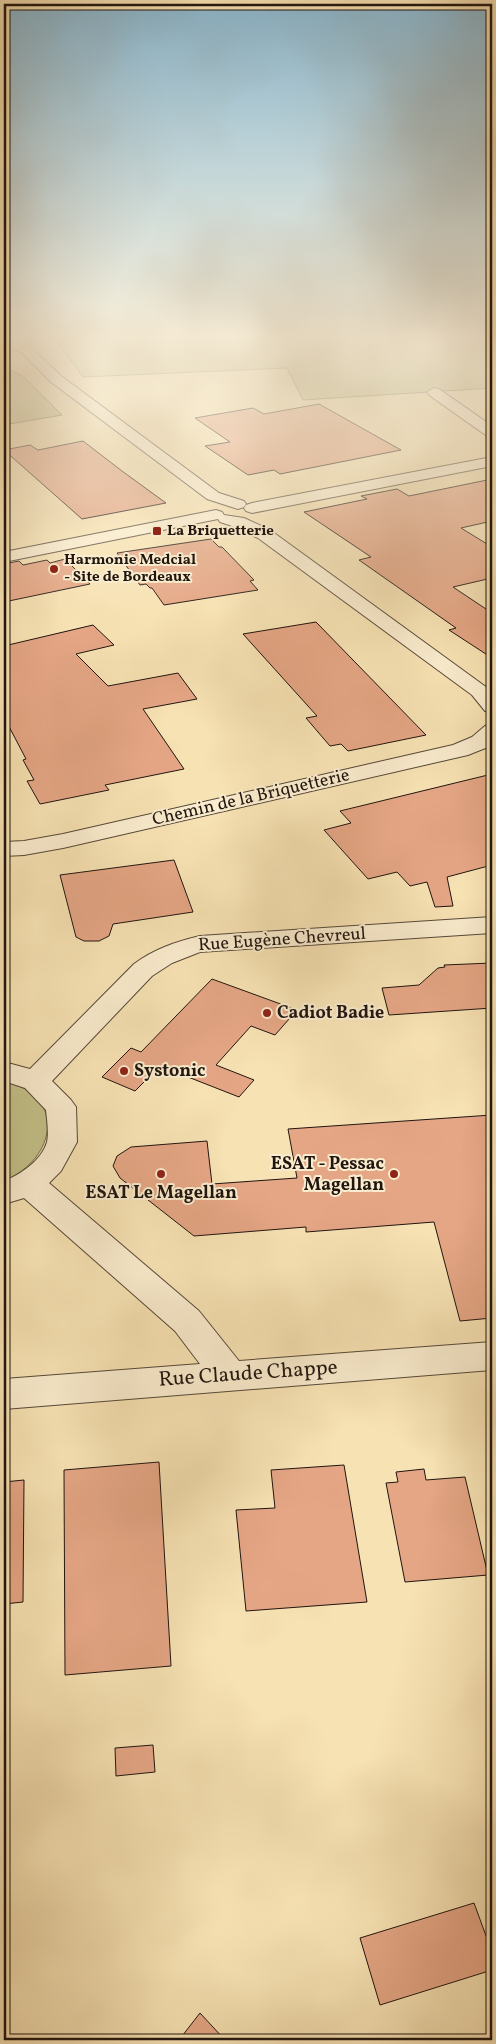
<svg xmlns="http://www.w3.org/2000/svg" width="496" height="2044" font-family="Vollkorn,serif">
<rect width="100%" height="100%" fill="#f7e2b3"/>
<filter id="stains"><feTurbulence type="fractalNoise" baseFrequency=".004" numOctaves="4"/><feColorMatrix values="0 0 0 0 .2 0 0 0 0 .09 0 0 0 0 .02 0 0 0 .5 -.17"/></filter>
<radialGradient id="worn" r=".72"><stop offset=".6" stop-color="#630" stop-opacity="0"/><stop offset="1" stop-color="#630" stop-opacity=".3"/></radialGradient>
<g fill="#c4c188" stroke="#726b4c">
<polygon points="53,337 492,337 492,388 303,400 287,368 83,377"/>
<polygon points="4,367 24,377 62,415 4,425"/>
<path d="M4,1081C68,1096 56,1159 4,1181Z"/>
</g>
<g fill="#e5a685" stroke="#20150f">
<polygon points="319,404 401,450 280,474 274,470 248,475 205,446 230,442 195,418 253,408 264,414"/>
<polygon points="83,441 122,471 166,503 82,519 4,450 30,445 38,450"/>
<polygon points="492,479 492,521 461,528 492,547 492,578 453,587 492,613 492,658 449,630 456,628 359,560 371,557 304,512 367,499 361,496 397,489 409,496"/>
<polygon points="211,539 219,547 222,547 254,580 250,581 258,590 164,605 152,588 150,588 146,584 140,585 117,553"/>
<polygon points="65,559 90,584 4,602 4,564 19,561 23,565 47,560 50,563"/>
<polygon points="316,622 426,735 348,751 341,744 330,746 306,718 317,716 243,634"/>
<polygon points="93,625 114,645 76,654 108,686 178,673 197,699 143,709 184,769 105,785 109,790 40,804 27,781 34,780 23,760 26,759 4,717 4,646"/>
<polygon points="492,774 492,865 447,877 453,906 435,907 427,882 410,886 397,872 368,879 324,830 351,823 340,811"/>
<polygon points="174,860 193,912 113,924 109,936 99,941 84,941 76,937 60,875"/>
<polygon points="492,963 492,1008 389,1015 382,988 419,985 438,968 445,967 444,965"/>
<polygon points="212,979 297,1010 275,1035 251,1026 216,1065 254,1080 239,1097 160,1066 135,1091 102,1077 131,1048 141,1052"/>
<polygon points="492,1115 492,1318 460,1321 434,1222 306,1232 306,1227 194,1236 120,1178 113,1166 117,1156 131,1147 207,1141 212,1184 297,1178 288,1129"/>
<polygon points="159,1462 171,1666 65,1675 64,1470"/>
<polygon points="344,1465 367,1602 246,1611 236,1510 275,1508 271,1470"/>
<polygon points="424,1469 426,1480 465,1477 488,1575 405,1582 386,1483 398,1482 396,1472"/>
<polygon points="24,1480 23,1602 4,1604 4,1482"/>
<polygon points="153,1745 155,1772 116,1776 115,1748"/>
<polygon points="474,1903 492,1952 492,1970 380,2005 360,1938"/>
<polygon points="200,2013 225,2040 179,2040"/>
</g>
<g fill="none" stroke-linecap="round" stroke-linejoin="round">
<defs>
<g id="minor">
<polygon points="6,337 19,337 61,376 219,493 244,501 246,504 244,507 238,509 207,499 51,382"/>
<polygon points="434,388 439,389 492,426 492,437 487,436 429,395 427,392"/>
<polygon points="492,457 492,466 252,513 246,511 244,508 246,505 252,503"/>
<polygon points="216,510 222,512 224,515 244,518 270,530 486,687 492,694 492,713 485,711 472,695 258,538 232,526 220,522 218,519 4,562 4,552"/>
<polygon points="492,724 492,742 488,747 468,755 63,848 24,855 4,856 4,842 24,841 63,834 453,745 472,737 485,726"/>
<path d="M492,917V933L200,952L172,963L152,976L52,1081L71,1100L76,1107L77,1142L61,1171L49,1183L199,1311L239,1361L492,1342V1370L4,1409V1379L200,1364L175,1331L24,1198L4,1204V1181C20,1175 42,1160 47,1142C49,1133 47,1119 46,1110L25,1088L4,1081V1062L30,1069L134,964C154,949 175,942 200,936Z"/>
</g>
<polygon id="highway" points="4,338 27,346 29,349 23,353 4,346"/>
</defs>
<use href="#minor" stroke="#564838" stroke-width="2"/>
<use href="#highway" stroke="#20150f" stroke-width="2"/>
<use href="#minor" fill="#faecce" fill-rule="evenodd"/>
<use href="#highway" fill="#ecc17a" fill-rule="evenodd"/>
</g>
<linearGradient id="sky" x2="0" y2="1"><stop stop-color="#8ab8d1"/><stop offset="0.54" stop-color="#fbf2dd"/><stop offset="1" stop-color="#fbf2dd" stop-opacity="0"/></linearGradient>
<rect width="496" height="623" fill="url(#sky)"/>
<g fill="#8f2418" stroke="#faecce" stroke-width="2">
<rect x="152" y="526" width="10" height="10" rx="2.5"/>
<circle cx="54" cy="569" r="5"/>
<circle cx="267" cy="1013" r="5"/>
<circle cx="124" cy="1071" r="5"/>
<circle cx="161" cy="1174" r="5"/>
<circle cx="394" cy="1174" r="5"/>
</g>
<g text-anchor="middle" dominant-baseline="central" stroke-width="4" stroke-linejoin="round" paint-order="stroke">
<g font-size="15" font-weight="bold" fill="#20150f" stroke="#faecce" text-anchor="start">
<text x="167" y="531">La Briquetterie</text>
<text x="64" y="560">Harmonie Medcial<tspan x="64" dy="17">- Site de Bordeaux</tspan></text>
</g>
<g font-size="18" fill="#20150f" stroke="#faecce">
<text transform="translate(251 798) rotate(-13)">Chemin de la Briquetterie</text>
<text transform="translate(282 940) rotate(-4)">Rue Eugène Chevreul</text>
</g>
<g font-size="18" font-weight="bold" fill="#20150f" stroke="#faecce" text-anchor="start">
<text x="277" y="1013">Cadiot Badie</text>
<text x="134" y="1071">Systonic</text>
<text x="384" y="1164" text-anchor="end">ESAT - Pessac<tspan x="384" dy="21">Magellan</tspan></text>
<text x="161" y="1193" text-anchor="middle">ESAT Le Magellan</text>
</g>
<g font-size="21" fill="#20150f" stroke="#faecce">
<text transform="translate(248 1374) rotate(-4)">Rue Claude Chappe</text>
</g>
</g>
<rect width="496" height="2044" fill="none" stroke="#f7e2b3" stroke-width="20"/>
<rect x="5" y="5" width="486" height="2034" fill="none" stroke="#20150f" stroke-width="2.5"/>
<rect x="10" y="10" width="476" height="2024" fill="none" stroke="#20150f"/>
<rect width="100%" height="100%" filter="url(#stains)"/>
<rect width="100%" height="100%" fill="url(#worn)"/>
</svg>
